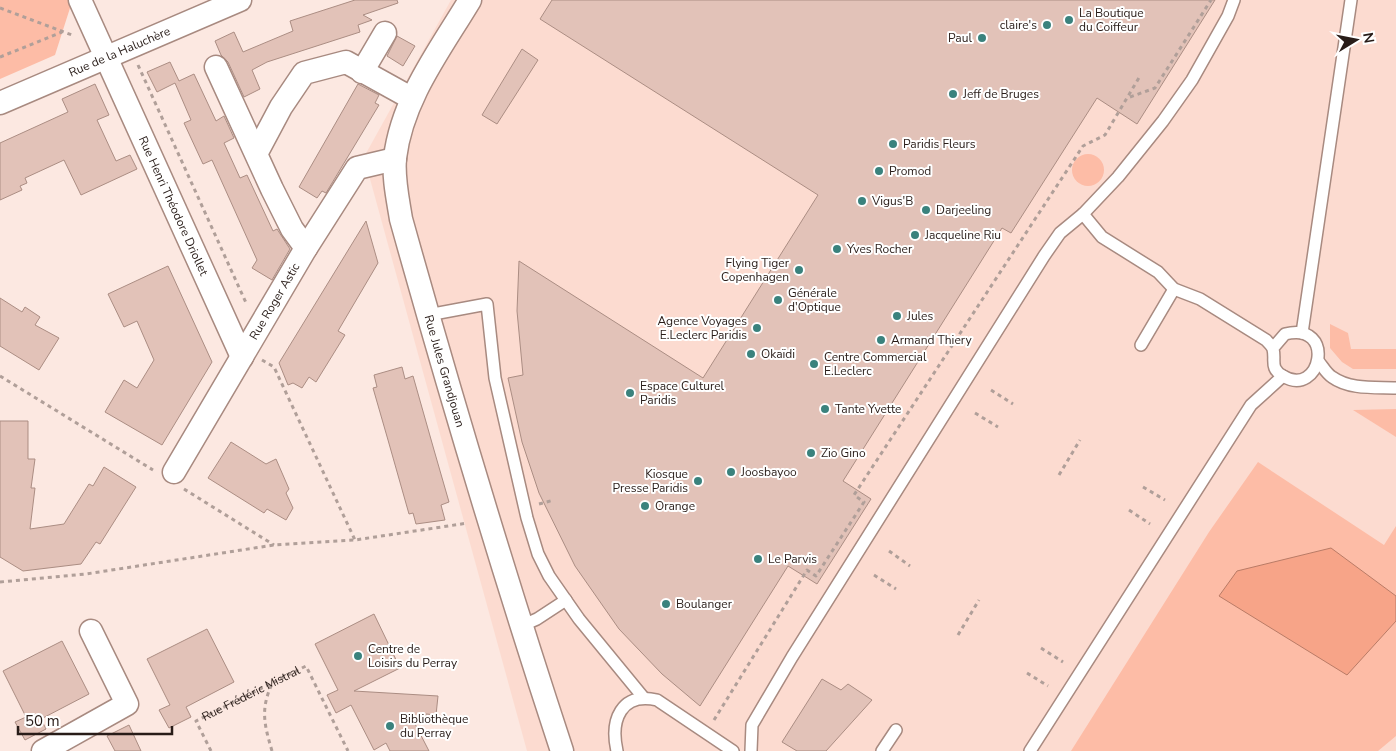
<svg xmlns="http://www.w3.org/2000/svg" width="1396" height="751" font-family="'Nunito Sans',sans-serif">
<rect width="100%" height="100%" fill="#fce8e1"/>
<polygon fill="#fcdbd0" points="451,0 1396,0 1396,751 527,751 364,157"/>
<g fill="#fdbca6">
<polygon points="0,0 77,0 79,4 70,8 55,55 0,79"/>
<circle cx="1088" cy="170" r="16"/>
<polygon points="1330,324 1348,333 1351,349 1396,349 1396,369 1353,369 1342,362 1330,348"/>
<polygon points="1396,409 1396,437 1353,410"/>
<polygon points="1258,462 1384,545 1396,526 1396,736 1378,751 1071,751 1209,532"/>
</g>
<polygon fill="#f7a488" stroke="#b97b66" points="1331,548 1396,596 1396,621 1347,675 1219,596 1237,571"/>
<g fill="#e2c2b8" stroke="#ab8d83">
<polygon points="355,0 397,0 398,3 363,15 372,20 358,25 360,32 267,62 252,70 260,89 244,97 228,62 221,55 215,41 234,32 243,52 293,31 290,21"/>
<polygon points="552,0 1215,0 1137,124 1097,98 1011,233 1002,228 843,481 871,499 817,584 788,566 700,706 662,674 619,629 575,566 539,493 522,442 508,378 523,375 517,311 519,261 703,378 818,195 540,19"/>
<polygon points="397,36 415,46 403,66 387,56"/>
<polygon points="522,49 538,60 497,124 482,115"/>
<polygon points="170,62 179,81 194,74 216,121 224,116 234,138 224,143 240,178 247,175 273,231 277,229 290,249 272,280 252,268 257,260 212,160 203,164 184,123 191,120 175,83 157,92 147,72"/>
<polygon points="95,84 109,115 97,120 116,161 130,155 137,169 81,195 64,160 25,178 27,183 20,186 22,190 0,200 0,143 68,112 62,99"/>
<polygon points="358,84 379,95 375,103 379,105 326,193 322,191 317,198 299,187"/>
<polygon points="366,221 378,263 338,331 345,335 316,382 309,377 302,388 293,383 288,385 279,363"/>
<polygon points="168,266 212,362 162,445 105,412 124,380 137,388 154,360 137,321 124,327 108,294"/>
<polygon points="0,298 22,312 25,307 40,317 35,325 59,338 39,370 0,346"/>
<polygon points="402,367 405,379 413,376 434,450 449,502 441,505 445,520 416,524 413,513 409,514 388,440 373,388 377,387 374,375"/>
<polygon points="0,421 28,421 28,459 35,459 31,488 35,488 30,529 64,524 89,484 93,486 104,467 136,487 100,544 96,542 81,564 23,571 0,557"/>
<polygon points="231,442 266,464 276,459 289,489 286,493 293,508 286,520 267,509 264,513 208,478"/>
<polygon points="374,614 400,668 354,691 438,696 436,715 426,714 426,719 412,718 429,751 390,751 386,743 374,750 351,705 336,713 327,695 338,690 315,644"/>
<polygon points="207,629 234,682 186,707 191,717 169,728 159,710 170,705 147,659"/>
<polygon points="62,641 89,694 41,719 46,729 25,740 15,722 26,717 3,671"/>
<polygon points="822,679 841,690 848,684 872,700 826,751 797,751 782,742"/>
<polygon points="129,725 141,751 115,751 107,736"/>
</g>
<g fill="none" stroke-linecap="round" stroke-linejoin="round">
<defs>
<g id="service">
<path d="M1083,214L1102,237L1158,272L1174,289L1200,299L1266,340C1268,342 1272,346 1273,349C1276,360 1269,368 1283,376C1321,399 1337,321 1285,334L1273,348"/>
<polyline points="428,315 487,304 495,378 527,518 538,554 549,576 579,619 643,697"/>
<polyline points="1302,333 1351,0"/>
<polyline points="1141,345 1174,289"/>
<path d="M1319,362C1323,367 1327,374 1332,377C1350,390 1376,387 1396,388"/>
<polyline points="521,626 537,619 566,600"/>
<path d="M617,751C610,720 621,692 657,700L733,751"/>
<polyline points="751,751 752,725 792,657 1044,256 1060,233 1083,214 1118,177 1163,121 1192,80 1228,16 1234,0"/>
<polyline points="882,751 896,730"/>
<polyline points="1030,751 1251,405 1283,376"/>
</g>
<g id="minor">
<path id="s2" d="M80,0L242,357"/>
<path id="s3" d="M470,0C440,50 402,99 395,158C393,178 398,200 401,219C451,398 504,575 562,751"/>
<polyline points="216,67 272,189 292,229 306,248"/>
<polyline points="362,72 385,33"/>
<path id="s4" d="M0,103L240,0"/>
<polyline points="257,152 281,107 304,73 346,62 411,98"/>
<path id="s5" d="M174,472L306,248L357,168L395,159"/>
<polyline points="43,751 127,704 91,631"/>
</g>
</defs>
<use href="#service" stroke="#a88a80" stroke-width="14"/>
<use href="#minor" stroke="#a88a80" stroke-width="25"/>
<g stroke="#b09f99" stroke-width="3" stroke-dasharray="4 4" stroke-linecap="butt">
<polyline points="0,8 72,35"/>
<polyline points="0,57 62,32"/>
<polyline points="138,65 247,305"/>
<polyline points="1130,97 1155,88 1211,0"/>
<polyline points="262,360 274,367 355,540"/>
<polyline points="0,376 153,470"/>
<polyline points="991,390 1013,404"/>
<polyline points="975,413 998,427"/>
<polyline points="1059,475 1080,440"/>
<polyline points="1143,487 1165,500"/>
<polyline points="184,489 274,545"/>
<polyline points="539,504 554,500"/>
<polyline points="1129,510 1150,524"/>
<polyline points="889,551 910,566"/>
<polyline points="874,575 896,589"/>
<polyline points="0,582 86,574 274,545 355,540 468,523"/>
<polyline points="958,635 979,600"/>
<polyline points="1041,648 1063,662"/>
<polyline points="1027,673 1048,686"/>
<polyline points="714,720 807,570 816,576 864,502 854,495 1083,146 1105,135 1140,76"/>
<path id="s1" d="M211,751L196,721L306,666L348,751"/>
<path d="M272,751C264,724 260,708 273,682"/>
</g>
<use href="#service" stroke="#fff" stroke-width="11"/>
<use href="#minor" stroke="#fff" stroke-width="22"/>
</g>
<g fill="#3a827d" stroke="#fff" stroke-width="2">
<circle cx="1069" cy="20" r="5"/>
<circle cx="1047" cy="25" r="5"/>
<circle cx="982" cy="38" r="5"/>
<circle cx="953" cy="94" r="5"/>
<circle cx="893" cy="144" r="5"/>
<circle cx="879" cy="171" r="5"/>
<circle cx="862" cy="201" r="5"/>
<circle cx="926" cy="210" r="5"/>
<circle cx="915" cy="235" r="5"/>
<circle cx="837" cy="249" r="5"/>
<circle cx="799" cy="270" r="5"/>
<circle cx="778" cy="300" r="5"/>
<circle cx="897" cy="316" r="5"/>
<circle cx="757" cy="328" r="5"/>
<circle cx="881" cy="340" r="5"/>
<circle cx="751" cy="354" r="5"/>
<circle cx="814" cy="364" r="5"/>
<circle cx="630" cy="393" r="5"/>
<circle cx="825" cy="409" r="5"/>
<circle cx="811" cy="453" r="5"/>
<circle cx="731" cy="472" r="5"/>
<circle cx="698" cy="481" r="5"/>
<circle cx="645" cy="506" r="5"/>
<circle cx="758" cy="559" r="5"/>
<circle cx="666" cy="604" r="5"/>
<circle cx="358" cy="656" r="5"/>
<circle cx="390" cy="726" r="5"/>
</g>
<g text-anchor="middle" dominant-baseline="central" stroke-width="4" stroke-linejoin="round" paint-order="stroke">
<g font-size="12" fill="#281c18" stroke="#fff" text-anchor="start">
<text x="1079" y="13">La Boutique<tspan x="1079" dy="14">du Coiffeur</tspan></text>
<text x="1037" y="25" text-anchor="end">claire's</text>
<text x="972" y="38" text-anchor="end">Paul</text>
<text x="963" y="94">Jeff de Bruges</text>
<text x="903" y="144">Paridis Fleurs</text>
<text x="889" y="171">Promod</text>
<text x="872" y="201">Vigus'B</text>
<text x="936" y="210">Darjeeling</text>
<text x="925" y="235">Jacqueline Riu</text>
<text x="847" y="249">Yves Rocher</text>
<text x="789" y="263" text-anchor="end">Flying Tiger<tspan x="789" dy="14">Copenhagen</tspan></text>
<text x="788" y="293">Générale<tspan x="788" dy="14">d'Optique</tspan></text>
<text x="907" y="316">Jules</text>
<text x="747" y="321" text-anchor="end">Agence Voyages<tspan x="747" dy="14">E.Leclerc Paridis</tspan></text>
<text x="891" y="340">Armand Thiery</text>
<text x="761" y="354">Okaïdi</text>
<text x="824" y="357">Centre Commercial<tspan x="824" dy="14">E.Leclerc</tspan></text>
<text x="640" y="386">Espace Culturel<tspan x="640" dy="14">Paridis</tspan></text>
<text x="835" y="409">Tante Yvette</text>
<text x="821" y="453">Zio Gino</text>
<text x="741" y="472">Joosbayoo</text>
<text x="688" y="474" text-anchor="end">Kiosque<tspan x="688" dy="14">Presse Paridis</tspan></text>
<text x="655" y="506">Orange</text>
<text x="768" y="559">Le Parvis</text>
<text x="676" y="604">Boulanger</text>
<text x="368" y="649">Centre de<tspan x="368" dy="14">Loisirs du Perray</tspan></text>
<text x="400" y="719">Bibliothèque<tspan x="400" dy="14">du Perray</tspan></text>
</g>
<g font-size="12" fill="#281c18" stroke="#fff">
<text stroke="none"><textPath href="#s4" startOffset="130">Rue de la Haluchère</textPath></text>
<text stroke="none"><textPath href="#s2" startOffset="226">Rue Henri Théodore Driollet</textPath></text>
<text stroke="none"><textPath href="#s5" startOffset="198">Rue Roger Astic</textPath></text>
<text stroke="none"><textPath href="#s3" startOffset="396">Rue Jules Grandjouan</textPath></text>
<text stroke="none"><textPath href="#s1" startOffset="95">Rue Frédéric Mistral</textPath></text>
</g>
</g>
<g transform="translate(1356 40) rotate(80)" stroke="#ffffff" stroke-width="4" paint-order="stroke">
<path d="M0-4L9 19L0 12L-9 19Z" fill="#281c18"/>
<text y="-8" font-size="14" font-weight="bold" text-anchor="middle" fill="#281c18">N</text>
</g>
<path d="M18 726v8h154v-8" fill="none" stroke="#281c18" stroke-width="2.5"/>
<text x="25" y="726" font-size="15" fill="#281c18" stroke="#ffffff" stroke-width="4" paint-order="stroke">50 m</text>
</svg>
